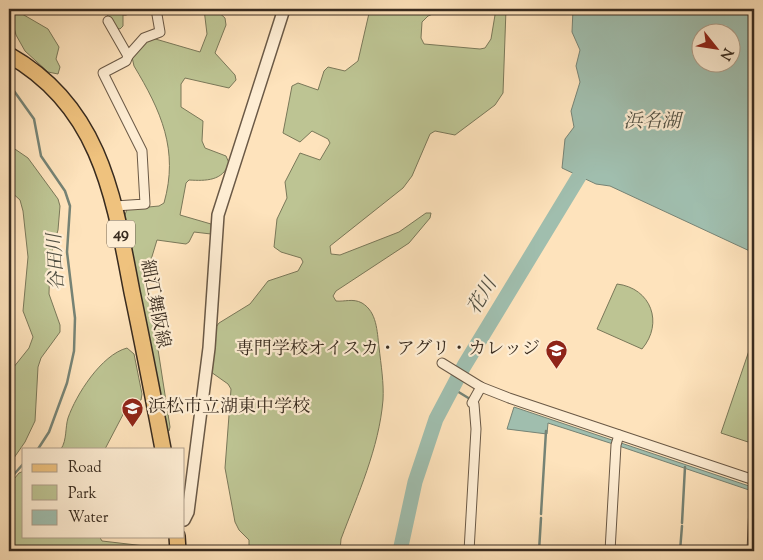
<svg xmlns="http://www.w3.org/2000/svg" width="763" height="560" font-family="'Sorts Mill Goudy','Noto Serif JP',serif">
<rect width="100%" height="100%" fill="#fee3bc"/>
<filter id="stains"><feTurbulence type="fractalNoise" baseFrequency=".004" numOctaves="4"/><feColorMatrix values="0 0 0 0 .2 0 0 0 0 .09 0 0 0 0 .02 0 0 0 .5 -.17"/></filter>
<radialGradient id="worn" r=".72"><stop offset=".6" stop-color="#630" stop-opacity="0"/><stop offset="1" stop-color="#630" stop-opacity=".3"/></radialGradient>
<g fill="#bdc493" stroke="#7a7859">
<polygon points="104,9 123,9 123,26 120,29 114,27"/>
<path d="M204,9H215L225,18L226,25L215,53L235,75L236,80L229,88L185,78L181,84V107L203,121L202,141L205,148L226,156L229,163C223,181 206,181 189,180L186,183L180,215L211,224V234L194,232L189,242L186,244L157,240L147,273L153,317L165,321L167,330L164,340L157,343L170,427L169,431L167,430L124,218L127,209L159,206L164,203C179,150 161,111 134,66L132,57L141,44L152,38L200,52L207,34Z"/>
<path d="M370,9H445L428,16L422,22L421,38L424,44L480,49L485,48L491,39L496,9H506L503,93L495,105L455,135L435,131L430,134L412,176L403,188L330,246L331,254L340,255L399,232L426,213H431L430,218L409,243L336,291L333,296L336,301C344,302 353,298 362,303C377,312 377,331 379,347C381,365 384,383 383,400C379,448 358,494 341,539L340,551H249V540L239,530L235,522L225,468L231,389L228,384L211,372L216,327L219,323L250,304L268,281L298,271L303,262L301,258L281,252L274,247L277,219L287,198L285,182L300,153L320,160L330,143L328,139L312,131L300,142L283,133L292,86L298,83L318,90L324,71L328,67L345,71L358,61Z"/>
<polygon points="17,11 48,29 59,47 56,59 60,67 58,74 48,72 25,51 16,35 11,16 13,12"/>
<polygon points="9,145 28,158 58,199 60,206 58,230 50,258 49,294 60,325 60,332 41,358 38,367 35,421 25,442 9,465 9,373 29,348 33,337 23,311 28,257 23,211 20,200 9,190"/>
<path d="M617,284C651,288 664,323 642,349L597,329Z"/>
<polygon points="754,336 754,444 721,433"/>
<path d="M127,348L134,354L142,394L141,400L128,405L105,449H61C67,440 65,428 68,418C76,395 101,355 127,348Z"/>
<polygon points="24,471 24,536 99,536 102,541 145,546 155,551 9,551 9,485 19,473"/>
</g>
<g fill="#a0beae" stroke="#768375" fill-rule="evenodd">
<path d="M573,9H754V253L610,186L596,184L562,168L565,139L574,127L571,111L580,82L576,66L580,50L572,32ZM700,32H730V62H700Z"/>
<polygon points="514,407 612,440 613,444 548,423 547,434 507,429"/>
<polygon points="621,443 752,487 752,491 619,446"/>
</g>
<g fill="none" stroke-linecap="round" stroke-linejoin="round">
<g stroke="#768375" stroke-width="2.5">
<polyline points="9,84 34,119 41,156 65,191 70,206 67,252 75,318 74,351 67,383 49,432 38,449"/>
<polyline points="452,388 470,399"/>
<polyline points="9,480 24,463"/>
<polyline points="541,514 546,431"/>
<polyline points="682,523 685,467"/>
<polyline points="539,551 541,518"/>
<polyline points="680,551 682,526"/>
</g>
<polyline stroke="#a0beae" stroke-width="15" points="400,551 415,482 436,419 464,366 589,160"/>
<defs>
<g id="minor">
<polyline points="125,10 128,9"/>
<polyline points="108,21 128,56 126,61 103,73 142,151 145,204 115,206"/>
<polyline points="128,56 144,38 160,32 156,9"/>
<polyline points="442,363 481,387 509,398 754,480"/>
<polyline points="469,551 476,429 474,404 472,403 481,387"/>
<polyline points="610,551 616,445 619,435"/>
<polyline points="752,551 754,506"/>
</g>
<polyline id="tertiary" points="184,520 188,512 209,348 218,215 284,9"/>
<g id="primary">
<path d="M9,55C101,107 114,198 132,292C143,344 153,396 163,449"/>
<polyline points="177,536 178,551"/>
</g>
</defs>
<use href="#minor" stroke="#6a5946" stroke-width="11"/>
<use href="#tertiary" stroke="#6a5946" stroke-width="14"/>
<use href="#primary" stroke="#382b1f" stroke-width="18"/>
<use href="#minor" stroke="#feedd3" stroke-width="9"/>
<use href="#tertiary" stroke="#feedd3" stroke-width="11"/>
<use href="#primary" stroke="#efc27e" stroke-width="15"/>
</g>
<defs>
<symbol id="university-pin" viewBox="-11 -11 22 30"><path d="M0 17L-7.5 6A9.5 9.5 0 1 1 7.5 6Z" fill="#8f2418" stroke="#feedd3"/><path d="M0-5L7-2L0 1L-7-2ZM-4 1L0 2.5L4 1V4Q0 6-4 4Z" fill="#fff"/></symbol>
<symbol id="school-pin" viewBox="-11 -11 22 30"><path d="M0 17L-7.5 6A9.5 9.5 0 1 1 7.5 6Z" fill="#8f2418" stroke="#feedd3"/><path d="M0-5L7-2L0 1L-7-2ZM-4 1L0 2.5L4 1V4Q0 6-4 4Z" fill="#fff"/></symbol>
</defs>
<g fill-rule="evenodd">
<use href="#university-pin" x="544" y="338" width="25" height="34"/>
<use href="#school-pin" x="120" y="396" width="25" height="34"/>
</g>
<g text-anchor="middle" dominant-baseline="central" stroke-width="4.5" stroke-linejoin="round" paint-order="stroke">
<rect fill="#feedd3" stroke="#736555" stroke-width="1" x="107" y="220.5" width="28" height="27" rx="4"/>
<g font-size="16" font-weight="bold" fill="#382b1f">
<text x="121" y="234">49</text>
</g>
<g font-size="18" fill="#382b1f" stroke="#feedd3">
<text transform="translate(154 304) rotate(79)">細江舞阪線</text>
</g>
<g font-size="18" fill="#382b1f" stroke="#feedd3" text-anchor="end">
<text x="540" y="350">専門学校オイスカ・アグリ・カレッジ</text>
<text x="148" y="408" text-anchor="start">浜松市立湖東中学校</text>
</g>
<g font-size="19" font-style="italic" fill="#525043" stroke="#feedd3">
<text x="652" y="122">浜名湖</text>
<text transform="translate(57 262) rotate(-93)">谷田川</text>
<text transform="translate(483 297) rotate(-59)">花川</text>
</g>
</g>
<rect width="763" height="560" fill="none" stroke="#fee3bc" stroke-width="30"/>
<rect x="10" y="10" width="743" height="540" fill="none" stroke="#382b1f" stroke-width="2.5"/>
<rect x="15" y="15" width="733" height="530" fill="none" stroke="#382b1f"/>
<rect x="22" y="448" width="162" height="90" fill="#feedd3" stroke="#af9f8b"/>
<rect x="32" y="464" width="25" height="8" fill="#efc27e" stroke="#af9f8b"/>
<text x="68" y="472" font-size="15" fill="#382b1f">Road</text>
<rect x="32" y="485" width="25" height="15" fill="#bdc493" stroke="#af9f8b"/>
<text x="68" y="498" font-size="15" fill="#382b1f">Park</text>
<rect x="32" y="510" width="25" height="15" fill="#a0beae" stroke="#af9f8b"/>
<text x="68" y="522" font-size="15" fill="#382b1f">Water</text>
<g transform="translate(716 48) rotate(120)"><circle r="24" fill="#feedd3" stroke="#af9f8b"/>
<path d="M0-4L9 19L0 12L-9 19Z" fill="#8f2418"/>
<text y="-8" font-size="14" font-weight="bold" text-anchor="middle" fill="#382b1f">N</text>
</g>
<rect width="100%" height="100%" filter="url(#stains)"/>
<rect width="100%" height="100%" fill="url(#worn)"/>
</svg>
